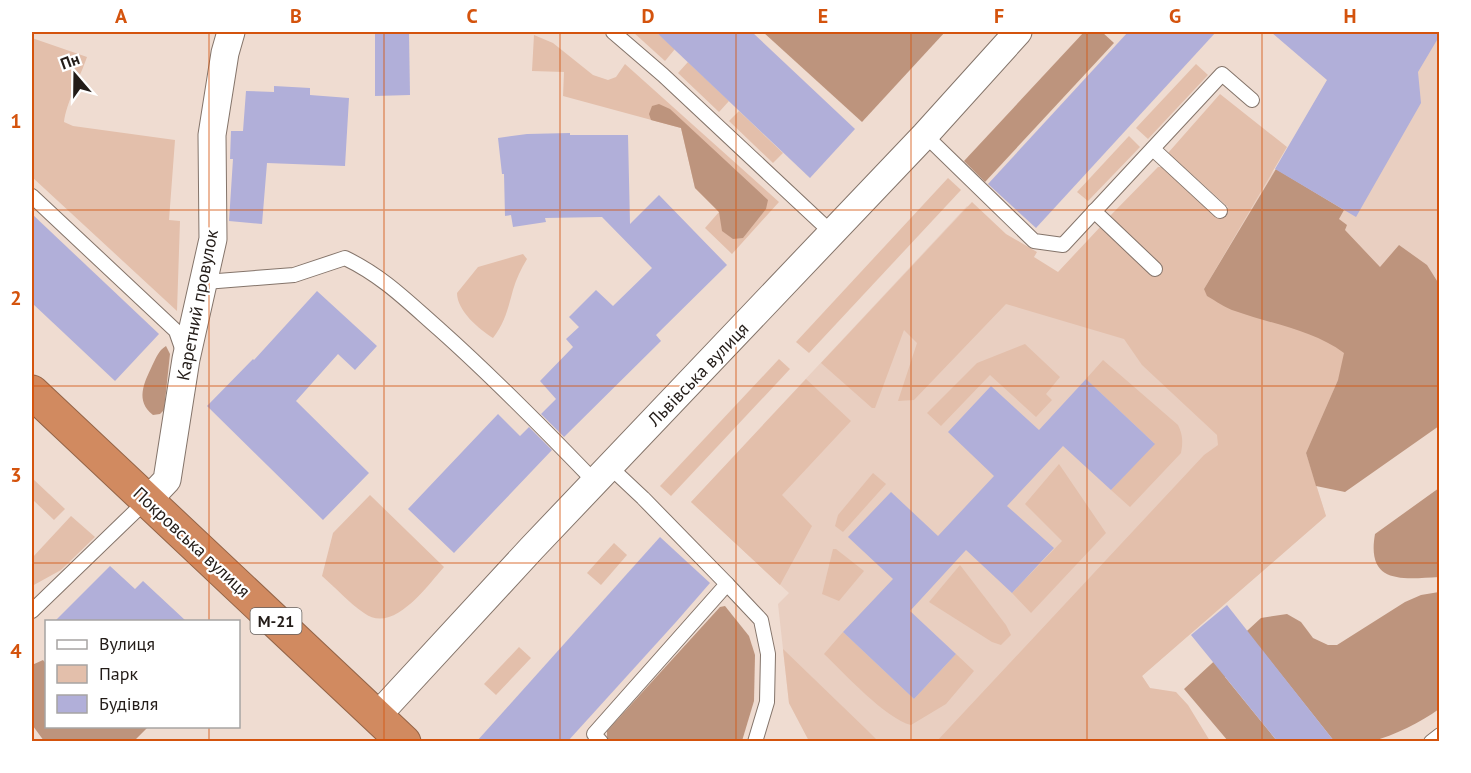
<svg xmlns="http://www.w3.org/2000/svg" width="1471" height="773" font-family="'PT Sans',sans-serif">
<rect width="100%" height="100%" fill="#efdcd1"/>
<polygon fill="#e9cfc1" points="1355,32 1439,32 1439,357 1306,453 1326,516 1142,676 1150,688 1087,741 809,741 789,703 778,604 789,593 691,502 967,206 1059,282 1160,272 1276,169"/>
<g fill="#e3bfab">
<polygon points="633,32 656,32 675,49 665,61"/>
<polygon points="534,35 553,43 593,75 608,80 616,77 625,64 779,202 732,254 705,228 719,212 695,188 681,128 563,96 564,72 532,71"/>
<path d="M32,38L87,57C80,77 66,104 64,122L73,126L175,140L169,220L180,221L177,311L32,177Z"/>
<polygon points="688,62 729,101 719,112 678,73"/>
<polygon points="1196,64 1208,75 1148,139 1136,128"/>
<polygon points="1220,94 1287,147 1204,289 1356,339 1306,453 1326,516 1142,676 1150,688 1176,692 1188,705 1210,741 937,741 1204,455 1218,445 1217,435 1142,365 1124,339 1006,304 914,400 898,401 917,343 904,330 875,408 872,408 821,363 972,202 1006,234 1037,252 1034,257 1058,272 1102,225 1160,272 1159,264 1109,217 1158,167 1162,167 1219,218 1228,207 1168,153"/>
<polygon points="739,111 783,153 773,163 729,121"/>
<polygon points="1129,136 1140,147 1088,201 1077,192"/>
<polygon points="948,178 961,190 809,353 796,342"/>
<path d="M523,254L527,259C521,269 516,279 513,290C508,308 505,323 493,338C479,329 457,311 457,293L478,267Z"/>
<polygon points="1025,344 1060,377 1046,394 1052,400 1036,417 990,375 941,426 927,413 977,363"/>
<polygon points="779,359 790,369 671,496 660,486"/>
<path d="M1103,360L1178,425C1183,435 1183,443 1181,453L1130,507L1111,490L1154,443L1086,379Z"/>
<polygon points="806,379 851,421 782,495 812,526 780,585 691,502"/>
<polygon points="1059,464 1106,533 1031,613 1012,593 1062,541 1025,504"/>
<polygon points="873,473 886,484 843,532 835,526 838,515"/>
<polygon points="32,478 65,509 54,520 32,499"/>
<path d="M370,495L444,567C427,586 393,635 364,613C349,603 336,588 322,576L333,533Z"/>
<polygon points="71,516 95,537 61,570 32,586 32,558"/>
<polygon points="614,543 627,555 601,585 587,573"/>
<polygon points="833,549 836,549 864,571 839,601 822,594"/>
<polygon points="960,565 1006,625 1011,635 1001,645 992,642 929,602"/>
<path d="M843,632L914,699L956,654L974,671L946,704L911,725C886,719 844,673 824,654Z"/>
<polygon points="519,647 531,658 496,695 484,684"/>
<polygon points="783,649 868,731 878,741 809,741 789,703"/>
</g>
<g fill="#bd947d">
<polygon points="763,32 945,32 862,122"/>
<polygon points="1084,32 1102,32 1114,43 985,182 964,161"/>
<polygon points="659,104 670,109 768,200 766,209 743,238 733,239 722,231 719,212 695,188 681,128 651,120 649,114 652,106"/>
<path d="M1276,169L1344,210L1339,219L1347,225L1345,230L1380,267L1399,245L1427,265L1439,284V426L1345,492L1316,486L1306,453L1338,380L1344,353C1313,330 1271,324 1235,311C1225,308 1216,301 1207,296L1204,289Z"/>
<path d="M166,346L170,354L164,410L160,414L153,415C135,401 144,383 152,366C156,358 158,351 166,346Z"/>
<path d="M1439,488V577C1403,579 1366,585 1375,534Z"/>
<path d="M1439,592V709C1421,722 1394,736 1372,741C1361,744 1345,741 1334,741L1260,648L1225,677L1277,741H1228L1184,689L1261,618L1287,614L1301,622L1313,638L1328,645H1337L1405,602L1421,595Z"/>
<polygon points="725,606 749,636 755,655 754,701 742,741 610,741 607,738 607,731 720,607"/>
<polygon points="43,660 46,664 46,726 148,727 134,741 44,741 33,726 32,719 32,665"/>
</g>
<g fill="#b1afd9">
<polygon points="375,32 409,32 410,95 375,96"/>
<polygon points="656,32 752,32 855,129 810,178"/>
<polygon points="1128,32 1216,32 1036,228 988,184"/>
<polygon points="1271,32 1440,32 1440,35 1418,72 1421,103 1356,217 1275,169 1327,80"/>
<polygon points="274,86 310,88 310,95 349,98 345,166 267,163 262,224 229,221 233,159 230,159 231,131 243,131 246,91 274,92"/>
<polygon points="570,133 570,135 628,135 630,224 659,195 727,265 656,335 661,341 564,437 541,414 556,399 540,381 573,347 566,339 579,327 569,317 596,290 613,306 652,268 602,217 545,218 546,222 513,227 511,215 505,216 504,174 502,174 498,138 527,134"/>
<polygon points="32,214 159,334 115,381 32,303"/>
<polygon points="317,291 377,346 355,370 338,354 296,401 369,473 323,520 207,406 253,359 254,360"/>
<polygon points="1086,379 1155,444 1111,490 1063,446 1007,506 1054,548 1012,593 966,550 910,611 956,654 914,699 843,632 893,579 848,537 891,492 938,536 994,476 948,432 991,386 1039,430"/>
<polygon points="498,414 520,436 529,427 552,450 454,553 408,509"/>
<polygon points="660,537 710,583 676,622 568,741 477,741"/>
<polygon points="110,566 135,589 143,581 186,621 55,621"/>
<polygon points="1227,605 1334,741 1277,741 1191,635"/>
</g>
<g fill="none" stroke-linecap="round" stroke-linejoin="round">
<defs>
<g id="lane">
<polyline points="613,32 663,75 832,233"/>
<polyline points="925,135 1034,241 1063,245 1222,74 1252,100"/>
<polyline points="1153,149 1220,211"/>
<polyline points="32,196 176,331 183,351"/>
<polyline points="1094,211 1155,269"/>
<path d="M205,282L294,275L345,258C384,277 407,301 439,329C494,378 545,430 595,482"/>
<polyline points="727,584 761,620 768,654 767,702 755,742"/>
<polyline points="32,611 147,500"/>
<polyline points="601,742 594,734 727,584 643,498 610,467"/>
<polyline points="1431,742 1440,735"/>
</g>
<g id="street">
<polyline points="148,500 167,480 186,359 213,239 212,135 225,53 231,32"/>
<polyline points="377,716 532,548 925,135 1018,32"/>
</g>
<polyline id="highway" points="32,392 404,742"/>
</defs>
<use href="#lane" stroke="#84746a" stroke-width="16"/>
<use href="#street" stroke="#84746a" stroke-width="29"/>
<use href="#highway" stroke="#946447" stroke-width="35"/>
<use href="#lane" stroke="#fff" stroke-width="14"/>
<use href="#street" stroke="#fff" stroke-width="27"/>
<use href="#highway" stroke="#d18a60" stroke-width="33"/>
</g>
<path fill="none" stroke="#d4530d" stroke-width="1.5" stroke-opacity="0.55" d="M209,32V622M384,32V742M560,32V742M736,32V742M911,32V742M1087,32V742M1262,32V742M32,210H1440M32,386H1440M32,563H1440M209,726V742"/>
<g text-anchor="middle" dominant-baseline="central" stroke-width="4.5" stroke-linejoin="round" paint-order="stroke">
<rect fill="#fff" stroke="#65605d" stroke-width="1.5" x="250.5" y="608" width="51" height="26" rx="4.5"/>
<g font-size="16" font-weight="bold" fill="#231c18">
<text x="276" y="621">М-21</text>
</g>
<g font-size="18" fill="#231c18" stroke="#fff">
<text transform="translate(197 305) rotate(-79)">Каретний провулок</text>
<text transform="translate(698 374) rotate(-46)">Львівська вулиця</text>
<text transform="translate(192 542) rotate(43)">Покровська вулиця</text>
</g>
</g>
<rect width="1471" height="773" fill="none" stroke="#ffffff" stroke-width="66"/>
<rect x="45" y="620" width="195" height="108" fill="#ffffff" stroke="#a7a4a3" stroke-width="1.5"/>
<rect x="57" y="640" width="30" height="9" fill="#ffffff" stroke="#a7a4a3" stroke-width="1.5"/>
<text x="99" y="650" font-size="18" fill="#231c18">Вулиця</text>
<rect x="57" y="665" width="30" height="18" fill="#e3bfab" stroke="#a7a4a3" stroke-width="1.5"/>
<text x="99" y="680" font-size="18" fill="#231c18">Парк</text>
<rect x="57" y="695" width="30" height="18" fill="#b1afd9" stroke="#a7a4a3" stroke-width="1.5"/>
<text x="99" y="710" font-size="18" fill="#231c18">Будівля</text>
<g transform="translate(75 75) rotate(340)" stroke="#ffffff" stroke-width="4.5" paint-order="stroke">
<path d="M0-4.5L10 22L0 15L-10 22Z" fill="#231c18"/>
<text y="-9" font-size="16" font-weight="bold" text-anchor="middle" fill="#231c18">Пн</text>
</g>
<rect x="33" y="33" width="1405" height="707" fill="none" stroke="#d4530d" stroke-width="2"/>
<g font-size="20" text-anchor="middle" font-weight="bold" fill="#d4530d">
<text x="121" y="23">A</text>
<text x="296" y="23">B</text>
<text x="472" y="23">C</text>
<text x="648" y="23">D</text>
<text x="823" y="23">E</text>
<text x="999" y="23">F</text>
<text x="1175" y="23">G</text>
<text x="1350" y="23">H</text>
<text x="16" y="128">1</text>
<text x="16" y="305">2</text>
<text x="16" y="482">3</text>
<text x="16" y="658">4</text>
</g>
</svg>
